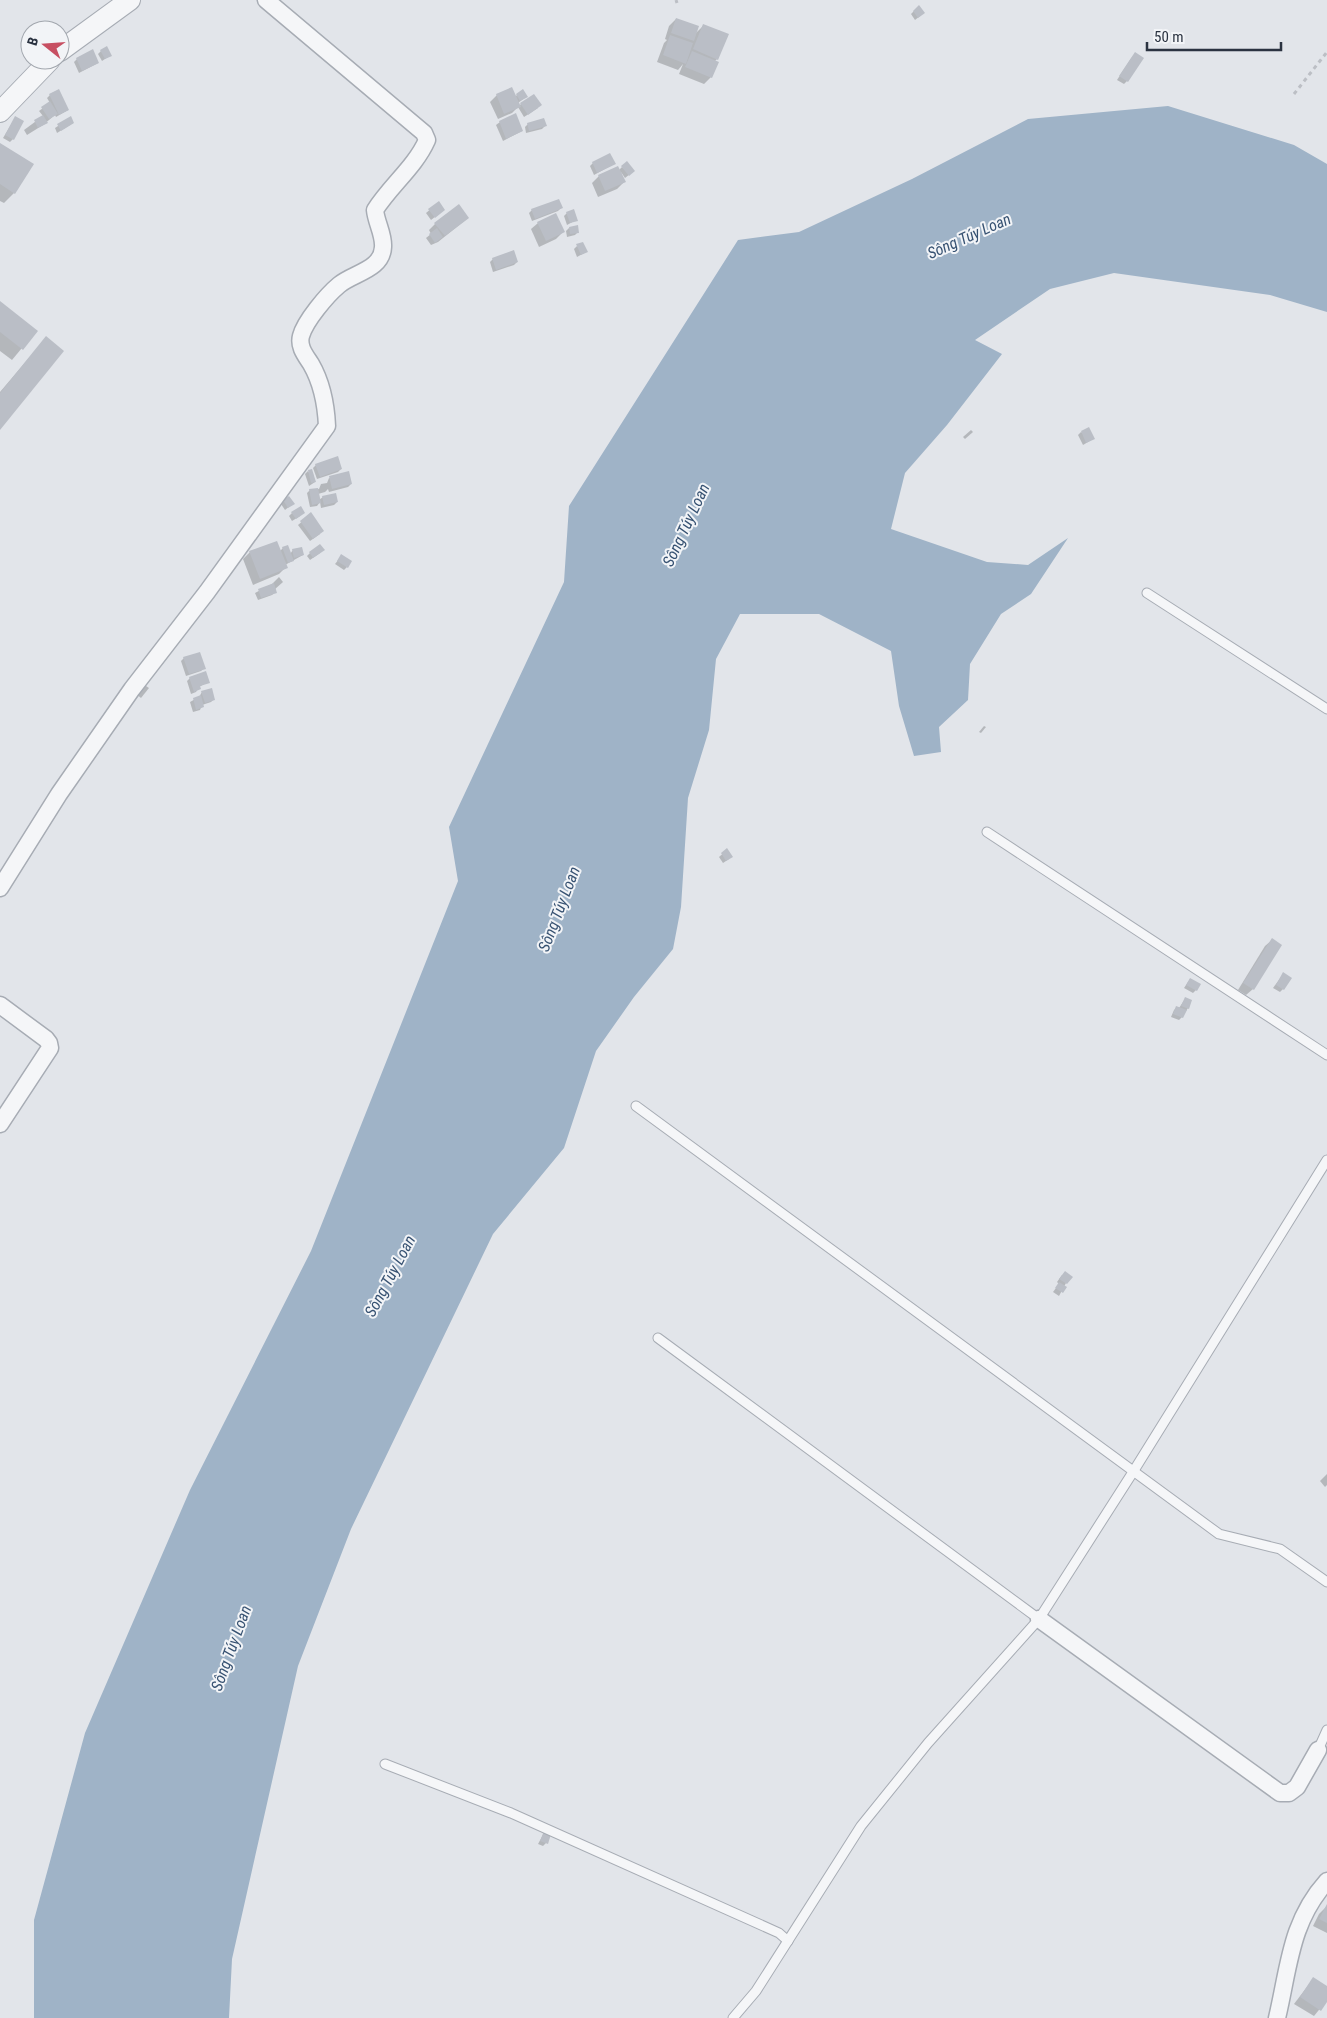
<svg xmlns="http://www.w3.org/2000/svg" width="1327" height="2018" font-family="'Roboto Condensed',sans-serif">
<rect width="100%" height="100%" fill="#e2e5ea"/>
<polygon fill="#9fb3c7" points="1168,106 1294,145 1327,164 1327,312 1270,295 1114,273 1050,289 975,340 1002,354 947,425 905,473 891,529 987,562 1028,565 1068,538 1031,594 1001,614 970,664 968,700 939,727 941,752 914,756 899,706 891,651 819,614 740,614 716,659 709,730 688,798 681,907 673,949 634,997 596,1051 564,1148 493,1234 351,1529 298,1666 232,1959 229,2018 34,2018 34,1920 85,1733 190,1490 311,1251 458,881 449,827 564,582 569,506 738,240 799,232 912,179 1028,119"/>
<g fill="#0003">
<polygon points="914,11 920,16 915,20 911,14"/>
<polygon points="676,19 695,34 703,26 717,59 714,62 711,77 704,84 679,74 683,64 678,70 657,62 664,43 667,40 665,39 669,26"/>
<polygon points="101,51 111,55 102,61 98,54"/>
<polygon points="1132,57 1127,81 1124,84 1117,80"/>
<polygon points="77,59 98,63 79,73 74,62"/>
<polygon points="50,95 68,110 56,117 55,115 43,125 27,135 24,130 43,116 39,111 50,103 47,98"/>
<polygon points="497,95 515,97 517,95 526,97 518,103 519,106 521,104 538,108 524,117 518,107 512,113 498,119 490,102"/>
<polygon points="15,118 13,139 10,142 3,138"/>
<polygon points="70,118 73,123 57,133 55,128"/>
<polygon points="500,122 522,131 503,141 496,125"/>
<polygon points="528,124 545,126 542,129 526,133 525,127"/>
<polygon points="0,145 14,193 4,203 0,201"/>
<polygon points="593,163 614,164 594,175 590,166"/>
<polygon points="622,167 630,174 625,178 621,172 624,182 617,189 598,197 592,183 599,176 619,170"/>
<polygon points="438,203 440,213 431,220 426,213"/>
<polygon points="561,208 558,211 532,221 529,213 532,210"/>
<polygon points="567,213 576,220 567,225 564,216"/>
<polygon points="468,218 438,242 431,245 426,238 431,234 429,230 435,224"/>
<polygon points="538,223 563,232 556,239 539,247 531,229"/>
<polygon points="569,228 578,232 575,235 567,237 566,231"/>
<polygon points="577,246 586,252 577,257 574,249"/>
<polygon points="493,259 517,262 514,265 493,272 490,262"/>
<polygon points="0,302 36,331 12,360 0,351"/>
<polygon points="46,338 0,428 0,392"/>
<polygon points="971,430 973,432 965,439 963,437"/>
<polygon points="1081,432 1093,439 1083,445 1078,435"/>
<polygon points="316,465 341,469 338,472 317,479 313,468"/>
<polygon points="308,471 315,482 309,486 305,474"/>
<polygon points="329,478 351,484 348,487 329,492 328,489 325,492 318,494 319,500 323,497 337,502 334,505 321,508 320,502 317,506 310,507 307,493 310,490 319,489 321,484 327,483"/>
<polygon points="284,501 290,506 285,510 281,504"/>
<polygon points="292,513 300,516 292,521 289,516"/>
<polygon points="311,514 320,534 310,541 298,525"/>
<polygon points="283,548 290,554 293,550 303,555 285,565 286,567 279,574 253,585 243,559 250,552 280,551"/>
<polygon points="310,553 320,553 310,560 307,556"/>
<polygon points="339,559 347,567 344,570 335,564"/>
<polygon points="279,577 283,582 274,590 275,592 272,595 258,600 255,593 272,584"/>
<polygon points="184,658 204,668 201,671 186,676 181,661"/>
<polygon points="190,678 208,682 199,687 196,692 191,694 187,681"/>
<polygon points="143,684 149,688 141,698 136,694"/>
<polygon points="202,692 214,699 211,702 202,705 200,710 193,712 190,702 199,697"/>
<polygon points="984,726 986,727 981,733 979,732"/>
<polygon points="727,850 729,859 723,863 719,857"/>
<polygon points="1272,940 1253,989 1246,995 1238,990 1265,946"/>
<polygon points="1281,977 1283,989 1280,992 1273,988"/>
<polygon points="1190,979 1196,990 1193,993 1184,988"/>
<polygon points="1185,999 1188,1008 1182,1017 1179,1020 1171,1017 1174,1010 1177,1007 1179,1008"/>
<polygon points="1062,1275 1066,1283 1059,1296 1053,1292 1059,1284 1057,1282"/>
<polygon points="1327,1474 1327,1485 1325,1487 1320,1481"/>
<polygon points="544,1833 546,1843 543,1846 538,1844"/>
<polygon points="1326,1907 1327,1908 1327,1933 1313,1926 1319,1914"/>
<polygon points="1313,1979 1327,1988 1327,2000 1314,2016 1294,2004"/>
</g>
<g fill="#babec6">
<polygon points="919,5 925,13 918,18 913,11"/>
<polygon points="676,18 699,26 694,41 671,33"/>
<polygon points="703,24 729,34 718,60 693,49"/>
<polygon points="670,35 693,43 686,64 663,55"/>
<polygon points="107,46 112,56 105,59 100,50"/>
<polygon points="93,49 99,63 82,71 76,58"/>
<polygon points="692,51 719,62 712,78 685,67"/>
<polygon points="1135,52 1144,58 1128,82 1119,76"/>
<polygon points="512,87 521,107 504,114 496,94"/>
<polygon points="59,89 69,110 59,115 49,94"/>
<polygon points="523,89 528,97 520,101 516,94"/>
<polygon points="534,94 542,105 528,115 520,103"/>
<polygon points="50,101 58,114 49,119 41,107"/>
<polygon points="516,113 523,131 506,139 499,121"/>
<polygon points="43,115 48,123 38,128 34,120"/>
<polygon points="15,116 24,121 14,140 5,135"/>
<polygon points="71,116 74,123 61,131 57,124"/>
<polygon points="544,118 547,126 529,131 527,123"/>
<polygon points="0,143 34,164 15,194 0,184"/>
<polygon points="610,153 616,164 597,173 592,162"/>
<polygon points="627,161 635,171 629,176 621,166"/>
<polygon points="618,166 626,182 605,191 598,175"/>
<polygon points="559,199 563,208 535,219 531,209"/>
<polygon points="439,201 445,210 435,218 428,209"/>
<polygon points="459,204 469,218 445,236 434,223"/>
<polygon points="574,209 578,221 570,223 566,212"/>
<polygon points="556,213 565,232 546,241 537,222"/>
<polygon points="578,225 579,233 570,234 569,227"/>
<polygon points="437,228 443,237 435,243 429,234"/>
<polygon points="583,242 588,252 581,255 576,244"/>
<polygon points="514,250 518,262 496,270 492,258"/>
<polygon points="0,301 38,331 23,350 0,332"/>
<polygon points="46,336 64,351 0,430 0,393"/>
<polygon points="1089,427 1095,439 1086,443 1081,431"/>
<polygon points="338,456 342,469 320,477 315,464"/>
<polygon points="312,469 316,482 311,483 308,470"/>
<polygon points="349,471 352,484 332,489 329,476"/>
<polygon points="318,488 321,503 312,505 309,489"/>
<polygon points="336,493 338,502 324,505 322,496"/>
<polygon points="289,496 295,504 288,508 283,500"/>
<polygon points="301,506 305,513 296,519 291,512"/>
<polygon points="311,512 324,531 313,539 300,521"/>
<polygon points="277,541 288,568 260,579 249,551"/>
<polygon points="320,544 325,550 313,558 309,552"/>
<polygon points="288,545 294,561 288,563 282,547"/>
<polygon points="302,547 304,555 294,558 292,549"/>
<polygon points="341,554 352,561 348,568 337,561"/>
<polygon points="274,583 277,593 261,598 258,589"/>
<polygon points="200,652 206,669 189,674 183,657"/>
<polygon points="206,671 210,683 200,686 201,689 194,692 189,677"/>
<polygon points="212,688 215,700 205,703 201,691"/>
<polygon points="201,695 204,707 196,710 193,698"/>
<polygon points="727,848 733,857 726,861 721,853"/>
<polygon points="1272,938 1282,945 1254,990 1243,983"/>
<polygon points="1283,972 1292,978 1284,990 1276,985"/>
<polygon points="1190,978 1201,984 1197,991 1186,985"/>
<polygon points="1185,997 1192,1000 1189,1009 1181,1006"/>
<polygon points="1176,1006 1187,1010 1183,1018 1173,1014"/>
<polygon points="1065,1271 1073,1277 1067,1284 1059,1279"/>
<polygon points="1059,1282 1067,1287 1063,1293 1055,1288"/>
<polygon points="544,1831 551,1834 548,1844 540,1841"/>
<polygon points="1327,1904 1327,1923 1319,1919"/>
<polygon points="1313,1977 1327,1986 1327,2002 1321,2011 1300,1997"/>
</g>
<g fill="none" stroke-linecap="round" stroke-linejoin="round">
<defs>
<g id="service">
<polyline points="1147,593 1327,709"/>
<polyline points="987,832 1327,1055"/>
<polyline points="636,1106 1219,1534 1280,1549 1327,1582"/>
<polyline points="658,1338 1039,1619"/>
<polyline points="1318,1750 1327,1730"/>
<polyline points="385,1764 511,1813 779,1933 788,1941"/>
<polyline points="733,2018 756,1991 861,1826 928,1743 1039,1619 1133,1472 1327,1160"/>
</g>
<g id="minor">
<path d="M0,888L59,794L132,689L207,592L327,426C326,404 322,383 311,364C306,356 298,347 301,336C305,321 327,295 339,285C353,273 382,270 383,247C384,235 376,222 375,210C391,185 415,167 427,140L424,133L266,0"/>
<polyline points="0,1005 46,1039 49,1043 50,1048 0,1124"/>
<polyline points="1039,1619 1280,1793 1289,1793 1297,1787 1318,1750"/>
<path d="M1277,2018C1289,1968 1290,1922 1327,1881"/>
</g>
<g id="tertiary">
<polyline points="60,51 130,0"/>
<polyline points="0,112 50,60"/>
</g>
</defs>
<use href="#service" stroke="#a7acb4" stroke-width="11"/>
<use href="#minor" stroke="#a7acb4" stroke-width="19"/>
<use href="#tertiary" stroke="#a7acb4" stroke-width="22"/>
<g stroke="#bcbfc5" stroke-width="3" stroke-dasharray="4 4" stroke-linecap="butt">
<polyline points="676,0 677,3"/>
<polyline points="1294,94 1327,52"/>
</g>
<use href="#service" stroke="#f5f6f8" stroke-width="9"/>
<use href="#minor" stroke="#f5f6f8" stroke-width="16"/>
<use href="#tertiary" stroke="#f5f6f8" stroke-width="20"/>
</g>
<g text-anchor="middle" dominant-baseline="central" stroke-width="4" stroke-linejoin="round" paint-order="stroke">
<g font-size="16" font-style="italic" fill="#375272" stroke="#f2f4f7">
<text transform="translate(969 236) rotate(-24)">Sông Túy Loan</text>
<text transform="translate(686 525) rotate(-65)">Sông Túy Loan</text>
<text transform="translate(559 909) rotate(-69)">Sông Túy Loan</text>
<text transform="translate(390 1276) rotate(-62)">Sông Túy Loan</text>
<text transform="translate(231 1648) rotate(-70)">Sông Túy Loan</text>
</g>
</g>
<g transform="translate(45 45) rotate(287)"><circle r="24" fill="#f2f4f7" stroke="#a2a7ae"/>
<path d="M0-4L9 19L0 12L-9 19Z" fill="#c74f62"/>
<text y="-8" font-size="14" font-weight="bold" text-anchor="middle" fill="#2b3341">B</text>
</g>
<path d="M1147 42v8h134v-8" fill="none" stroke="#2b3341" stroke-width="2.5"/>
<text x="1154" y="42" font-size="15" fill="#2b3341" stroke="#f2f4f7" stroke-width="4" paint-order="stroke">50 m</text>
</svg>
